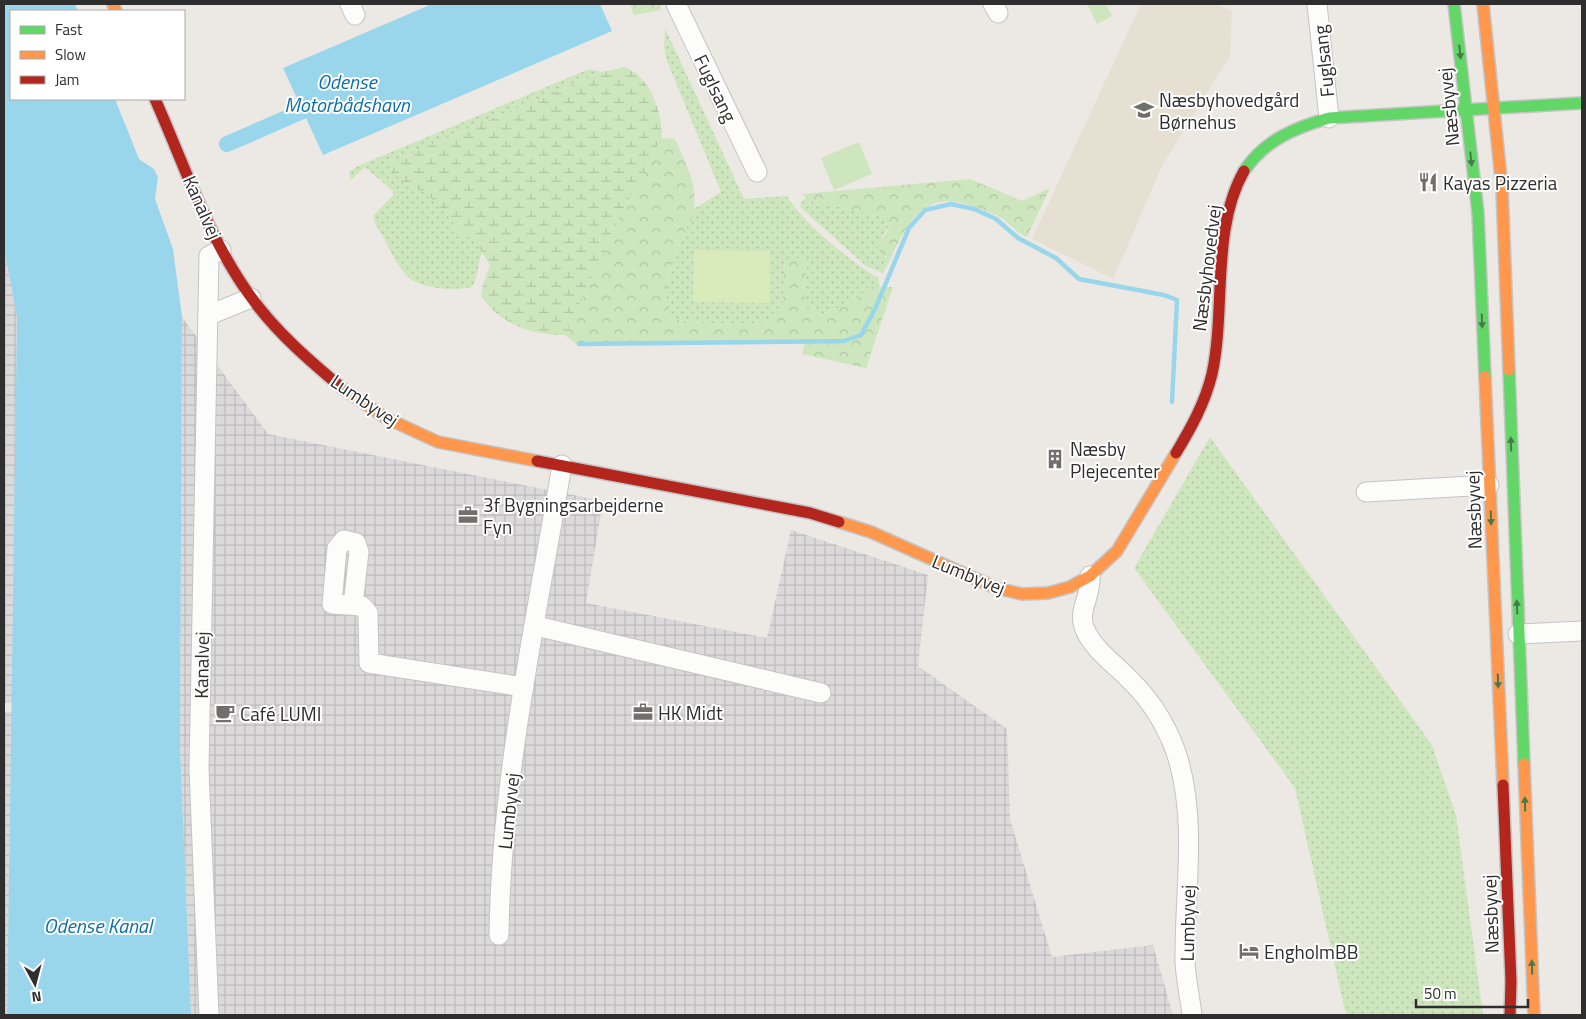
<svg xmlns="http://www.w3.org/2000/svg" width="1586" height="1019" font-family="'Titillium Web',sans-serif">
<defs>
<pattern id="industrial-grid" width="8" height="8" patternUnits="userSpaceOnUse" patternTransform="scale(1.25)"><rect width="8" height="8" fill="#dcd9db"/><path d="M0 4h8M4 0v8" fill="none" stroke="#bdbbbc"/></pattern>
<pattern id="grass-dots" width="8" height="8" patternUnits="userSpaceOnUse" patternTransform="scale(1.25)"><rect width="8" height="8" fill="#cee6be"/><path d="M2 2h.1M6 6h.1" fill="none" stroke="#b1c6a4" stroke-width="1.8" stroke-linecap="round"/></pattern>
<pattern id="forest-crowns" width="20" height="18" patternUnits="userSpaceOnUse" patternTransform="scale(1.25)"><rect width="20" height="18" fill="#cee6be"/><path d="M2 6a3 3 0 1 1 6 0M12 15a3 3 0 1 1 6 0" fill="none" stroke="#b1c6a4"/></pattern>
<pattern id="wetland-marsh" width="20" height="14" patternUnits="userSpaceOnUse" patternTransform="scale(1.25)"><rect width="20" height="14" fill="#cee6be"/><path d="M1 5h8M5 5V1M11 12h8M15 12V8" fill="none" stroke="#b1c6a4"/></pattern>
</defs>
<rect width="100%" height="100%" fill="#ece8e4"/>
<g fill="url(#industrial-grid)">
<polygon points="4,248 17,317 12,703 4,703"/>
<polygon points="182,317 268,434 603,501 586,603 767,638 791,530 928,575 918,666 1007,729 1010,819 1052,957 1153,945 1173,1015 191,1015 180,748"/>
<polygon points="4,712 12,712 7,1015 4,1015"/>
</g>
<polygon fill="#e6e0d3" points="1141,4 1216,4 1232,11 1230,56 1163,164 1113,279 1032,239"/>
<g fill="url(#grass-dots)">
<path d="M665,28L744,199L787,196C803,223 850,261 878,278L880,287H869L853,302L824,314L807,310L803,291L807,267L785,260L782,313C775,318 769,321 761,323C746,325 678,324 667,316L665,301L667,283L673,261L694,209L721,192L667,61L664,47Z"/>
<path d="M589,69L602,72L391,162L404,184L426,193L446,213L461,233L477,244L482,252C478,263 478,278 472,287C455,291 421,289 408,277C398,267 391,253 385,240C381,232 375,226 373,216L393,195V191L365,167L351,180L349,172L358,166Z"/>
<polygon points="806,197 812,201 888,218 890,224 882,237 885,257 890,260 883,273 866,266 800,207 802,201"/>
<polygon points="1210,437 1432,745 1456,815 1483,1015 1346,1015 1295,788 1134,568"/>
</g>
<g fill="url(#forest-crowns)">
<polygon points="630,4 659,4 661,10 634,15"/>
<path d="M662,138L675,139C684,160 698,185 694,209C693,217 687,227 684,234C672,261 662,287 667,316C678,324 746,325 761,323C769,321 775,317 782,312L785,260L792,256L804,260L807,267L803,291L808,310L824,314L853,302L869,287H893L866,368L802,354L805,342L576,344L565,335L622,212Z"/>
<path d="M970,179L1022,201L1050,188L1027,237C1016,232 1012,226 1003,219C995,213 983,211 974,207C926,188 908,220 890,260L877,249L890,225L888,218L811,201L802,194Z"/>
</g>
<path fill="url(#wetland-marsh)" d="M625,67C651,77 662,112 662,138L622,212L565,335C532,336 500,324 481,296L483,284L490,266L477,244L461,233L446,213L426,193L404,184L392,170L391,162L602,72Z"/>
<g fill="#cee6be">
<polygon points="1087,4 1106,4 1112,16 1097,24"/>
<polygon points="859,142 872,174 834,190 821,158"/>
</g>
<polygon fill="#d9eabb" points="694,250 770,251 769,303 693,302"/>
<g fill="#99d6ec">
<polygon points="4,4 75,4 78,11 11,11 11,99 115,99 139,159 154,169 158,177 155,199 173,249 182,317 180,748 191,1015 7,1015 17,317 4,248"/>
<polygon points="432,4 600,4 612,31 323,155 283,68"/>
</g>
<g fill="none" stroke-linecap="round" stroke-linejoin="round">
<polyline stroke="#99d6ec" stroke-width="4.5" points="579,344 844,341 861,335 875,309 909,228 925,210 951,204 974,209 996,219 1018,238 1056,258 1079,279 1164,295 1177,300 1172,402"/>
<polyline stroke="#99d6ec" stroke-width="16" points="227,144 303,111"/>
<defs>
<g id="street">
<polyline points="350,4 355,15"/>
<polyline points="676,4 757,172"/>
<polyline points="993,4 998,13"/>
<polyline points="1317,4 1329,118"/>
<polyline points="209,315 251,298"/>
<polyline points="1366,492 1489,485"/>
<path d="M1090,576C1092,594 1078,610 1084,627C1092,649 1115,664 1131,681C1153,702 1171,733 1179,762C1197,827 1184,896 1185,962C1186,980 1190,998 1192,1015"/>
<polyline points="353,605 359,552 356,543 344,540 337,548 332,604 362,606 368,613 369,663 524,687"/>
<polyline points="536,626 821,693"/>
<polyline points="1518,634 1582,631"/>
<path d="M499,935C501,777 536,621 562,465"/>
<polyline points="209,1015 199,769 209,256 221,250"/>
</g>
<g id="fast">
<polyline points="1454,4 1478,213 1485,377"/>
<path d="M1244,171C1265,140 1294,128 1329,118L1582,103"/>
<polyline points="1509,370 1524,764"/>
</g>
<g id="slow">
<polyline points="113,4 116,11"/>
<polyline points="1483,4 1502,188 1509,370"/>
<polyline points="1485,377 1503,785"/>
<polyline points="342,388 386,418 438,442 537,461"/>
<polyline points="839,522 871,532 996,588 1022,594 1048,593 1070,587 1090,576 1117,551 1176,453"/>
<polyline points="1524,764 1534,1015"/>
</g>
<g id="jam">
<path d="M155,99C184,164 209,240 251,297C276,332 310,361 342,388"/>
<path d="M1176,453C1191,428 1205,403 1212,374C1226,310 1211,229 1244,171"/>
<polyline points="537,461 810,513 839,522"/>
<polyline points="1503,785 1511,981 1510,1015"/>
</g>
</defs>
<use href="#street" stroke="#c5c4c5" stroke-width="21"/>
<use href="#fast" stroke="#c5c4c5" stroke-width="14"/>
<use href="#slow" stroke="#c5c4c5" stroke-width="14"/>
<use href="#jam" stroke="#c5c4c5" stroke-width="14"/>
<use href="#street" stroke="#fcfcfb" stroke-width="19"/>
<use href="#fast" stroke="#63d668" stroke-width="11"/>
<use href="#slow" stroke="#ff974d" stroke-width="11"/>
<use href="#jam" stroke="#b3261e" stroke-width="11"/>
</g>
<defs><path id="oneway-solid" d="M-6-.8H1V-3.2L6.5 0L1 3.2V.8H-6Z" transform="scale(1.25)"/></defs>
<g fill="#467a48">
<use href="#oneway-solid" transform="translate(1460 52) rotate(84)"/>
<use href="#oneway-solid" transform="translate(1471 159) rotate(84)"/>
<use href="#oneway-solid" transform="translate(1482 321) rotate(88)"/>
<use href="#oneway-solid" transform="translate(1511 444) rotate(-92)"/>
<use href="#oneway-solid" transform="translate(1491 518) rotate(88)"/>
<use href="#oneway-solid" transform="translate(1517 607) rotate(-92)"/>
<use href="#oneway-solid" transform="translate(1498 681) rotate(88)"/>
<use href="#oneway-solid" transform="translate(1525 804) rotate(-92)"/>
<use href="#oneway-solid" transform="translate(1532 967) rotate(-92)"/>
</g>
<defs>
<symbol id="school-bare" viewBox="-9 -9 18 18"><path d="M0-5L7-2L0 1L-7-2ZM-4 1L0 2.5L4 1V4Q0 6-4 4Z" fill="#706f6e" stroke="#fff" stroke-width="2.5" paint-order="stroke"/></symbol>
<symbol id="restaurant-bare" viewBox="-9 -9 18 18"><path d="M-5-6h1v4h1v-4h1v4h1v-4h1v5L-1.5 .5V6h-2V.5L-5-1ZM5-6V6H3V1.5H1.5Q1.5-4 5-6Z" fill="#706f6e" stroke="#fff" stroke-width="2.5" paint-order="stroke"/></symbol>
<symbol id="building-bare" viewBox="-9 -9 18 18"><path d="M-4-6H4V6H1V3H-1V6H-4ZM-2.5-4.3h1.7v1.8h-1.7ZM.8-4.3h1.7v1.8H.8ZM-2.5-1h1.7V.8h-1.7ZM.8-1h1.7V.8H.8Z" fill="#706f6e" stroke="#fff" stroke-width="2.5" paint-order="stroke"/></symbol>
<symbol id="office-bare" viewBox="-9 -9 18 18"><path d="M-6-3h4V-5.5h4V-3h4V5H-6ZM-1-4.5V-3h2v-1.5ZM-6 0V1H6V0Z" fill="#706f6e" stroke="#fff" stroke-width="2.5" paint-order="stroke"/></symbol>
<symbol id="cafe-bare" viewBox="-9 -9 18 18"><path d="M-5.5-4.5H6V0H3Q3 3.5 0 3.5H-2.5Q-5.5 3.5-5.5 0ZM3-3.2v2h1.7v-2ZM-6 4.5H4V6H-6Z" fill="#706f6e" stroke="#fff" stroke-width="2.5" paint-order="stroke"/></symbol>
<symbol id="hotel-bare" viewBox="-9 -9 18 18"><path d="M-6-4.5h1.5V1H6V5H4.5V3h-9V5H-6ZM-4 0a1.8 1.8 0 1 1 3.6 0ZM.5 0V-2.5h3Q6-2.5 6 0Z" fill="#706f6e" stroke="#fff" stroke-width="2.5" paint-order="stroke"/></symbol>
</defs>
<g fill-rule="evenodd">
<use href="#school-bare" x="1130" y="96" width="28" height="28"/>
<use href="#restaurant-bare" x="1414" y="168" width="28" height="28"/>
<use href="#building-bare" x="1041" y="445" width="28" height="28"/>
<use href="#office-bare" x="454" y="501" width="28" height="28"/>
<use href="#office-bare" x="629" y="698" width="28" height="28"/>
<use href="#cafe-bare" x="211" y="699" width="28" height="28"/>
<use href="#hotel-bare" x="1235" y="937" width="28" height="28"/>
</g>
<g text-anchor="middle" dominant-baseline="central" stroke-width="4" stroke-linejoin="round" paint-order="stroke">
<g font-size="19" fill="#2e2e2e" stroke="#fff">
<text transform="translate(1323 61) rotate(-96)">Fuglsang</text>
<text transform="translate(716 88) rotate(64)">Fuglsang</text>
<text transform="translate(1448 107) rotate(-96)">Næsbyvej</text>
<text transform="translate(203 207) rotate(66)">Kanalvej</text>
<text transform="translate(1206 268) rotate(-83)">Næsbyhovedvej</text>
<text transform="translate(365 400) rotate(34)">Lumbyvej</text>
<text transform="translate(1473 510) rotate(-92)">Næsbyvej</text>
<text transform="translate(969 574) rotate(22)">Lumbyvej</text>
<text transform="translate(201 665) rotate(-89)">Kanalvej</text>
<text transform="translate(508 811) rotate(-84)">Lumbyvej</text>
<text transform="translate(1490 914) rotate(-92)">Næsbyvej</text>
<text transform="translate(1187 923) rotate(-89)">Lumbyvej</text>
</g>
<g font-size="19" fill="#2e2e2e" stroke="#fff" text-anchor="start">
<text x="1159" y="99">Næsbyhovedgård<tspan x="1159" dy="22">Børnehus</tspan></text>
<text x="1443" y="182">Kayas Pizzeria</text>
<text x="1070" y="448">Næsby<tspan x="1070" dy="22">Plejecenter</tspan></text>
<text x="483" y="504">3f Bygningsarbejderne<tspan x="483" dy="22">Fyn</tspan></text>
<text x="658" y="712">HK Midt</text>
<text x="240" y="713">Café LUMI</text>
<text x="1264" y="951">EngholmBB</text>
</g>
<g font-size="20" font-style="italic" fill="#0d6fa3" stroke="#fff">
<text x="347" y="81">Odense<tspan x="347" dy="23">Motorbådshavn</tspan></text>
<text x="98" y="925">Odense Kanal</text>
</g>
</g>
<rect width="1586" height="1019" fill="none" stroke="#2e2e2e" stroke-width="10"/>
<rect x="10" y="10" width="175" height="90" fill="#ffffff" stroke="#ababab"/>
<rect x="20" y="26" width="25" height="8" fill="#63d668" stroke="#ababab"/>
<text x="55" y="35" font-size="15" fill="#2e2e2e">Fast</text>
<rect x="20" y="51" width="25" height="8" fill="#ff974d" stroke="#ababab"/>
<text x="55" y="60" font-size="15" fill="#2e2e2e">Slow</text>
<rect x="20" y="76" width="25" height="8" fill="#b3261e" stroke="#ababab"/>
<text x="55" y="85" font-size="15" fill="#2e2e2e">Jam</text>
<g transform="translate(35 984) rotate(173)" stroke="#ffffff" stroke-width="4" paint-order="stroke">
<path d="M0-4L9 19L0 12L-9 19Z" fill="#2e2e2e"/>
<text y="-8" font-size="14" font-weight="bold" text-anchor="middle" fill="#2e2e2e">N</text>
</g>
<path d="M1416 999v8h112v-8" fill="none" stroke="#2e2e2e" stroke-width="2.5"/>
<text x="1424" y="999" font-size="15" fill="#2e2e2e" stroke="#ffffff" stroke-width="4" paint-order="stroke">50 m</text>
</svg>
